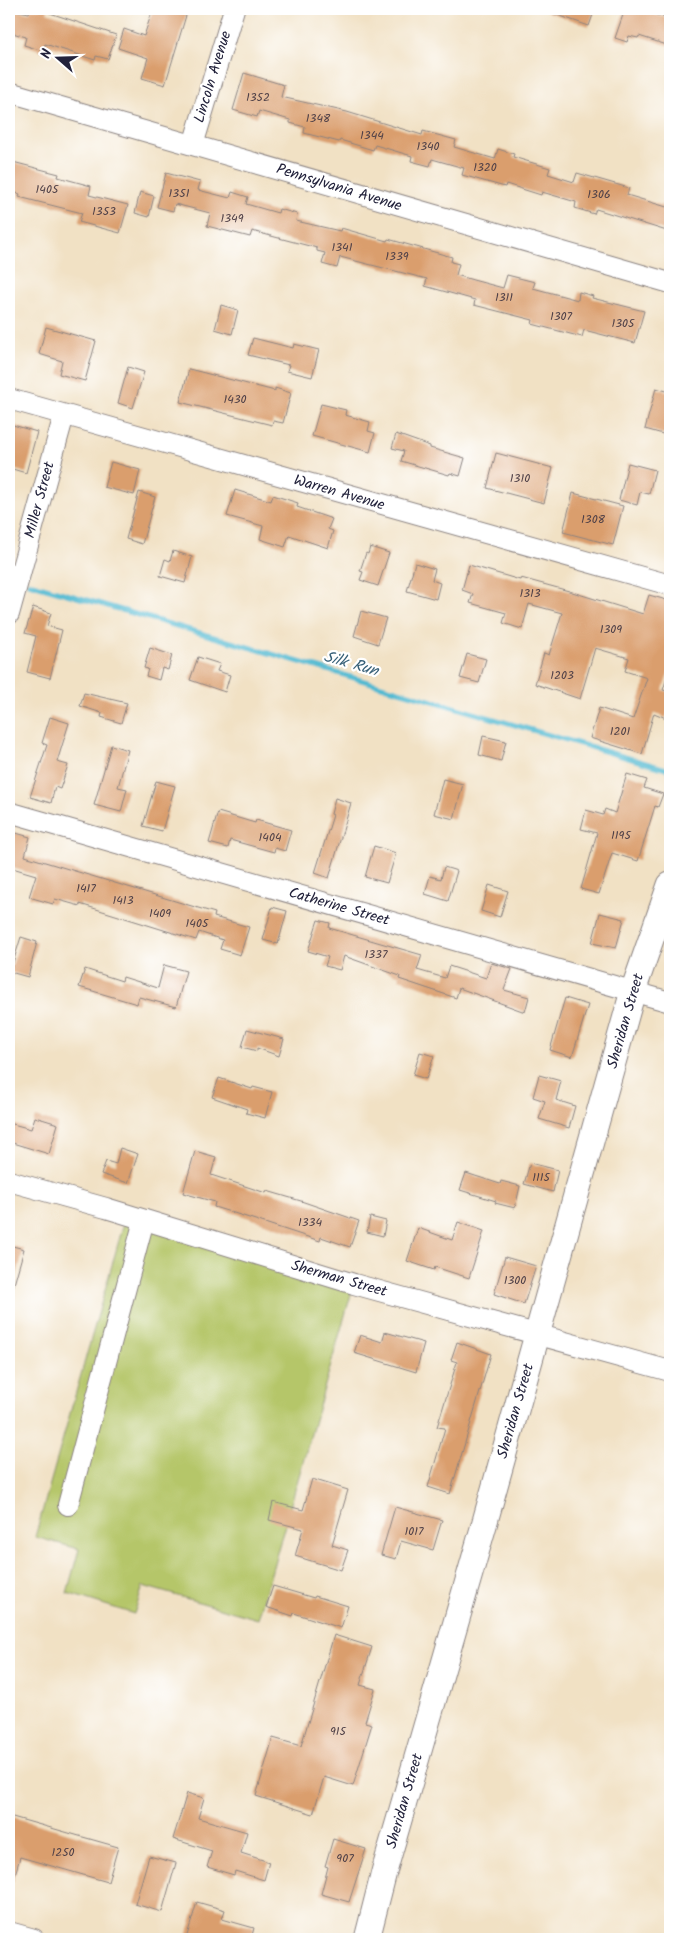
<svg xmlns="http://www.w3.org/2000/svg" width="679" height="1948" font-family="Kalam,sans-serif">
<rect width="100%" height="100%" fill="#fff"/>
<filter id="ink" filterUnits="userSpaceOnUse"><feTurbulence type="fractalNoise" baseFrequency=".02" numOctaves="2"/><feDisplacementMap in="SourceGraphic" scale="10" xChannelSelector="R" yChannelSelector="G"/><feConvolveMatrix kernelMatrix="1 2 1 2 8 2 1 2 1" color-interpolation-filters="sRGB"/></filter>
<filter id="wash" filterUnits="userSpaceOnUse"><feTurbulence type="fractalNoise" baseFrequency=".0096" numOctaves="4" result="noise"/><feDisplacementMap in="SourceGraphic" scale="20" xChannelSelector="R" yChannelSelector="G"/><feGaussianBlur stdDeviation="1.12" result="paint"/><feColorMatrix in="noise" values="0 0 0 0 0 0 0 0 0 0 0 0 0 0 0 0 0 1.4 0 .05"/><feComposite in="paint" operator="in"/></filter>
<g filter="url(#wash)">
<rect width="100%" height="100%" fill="#f1e1c4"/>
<polygon fill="#b5c669" stroke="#6c7452" points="125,1219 354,1284 258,1619 143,1586 134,1614 67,1593 79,1549 35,1537"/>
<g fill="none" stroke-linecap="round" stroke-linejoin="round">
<polyline stroke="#53bad1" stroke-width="5" points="29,583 666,769"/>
</g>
<g id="blocks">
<g fill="#da9e6d">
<polygon points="9,9 29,13 31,9 48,9 47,12 116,35 108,59 96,56 95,60 45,44 43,51 24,45 26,37 9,32"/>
<polygon points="153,9 188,9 165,85 142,78 148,58 118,48 124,29 144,36"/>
<polygon points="546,9 595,9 589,26 546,11"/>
<polygon points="625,9 648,9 647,12 670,19 670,46 639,36 638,38 629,36 627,42 615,38"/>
<polygon points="244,73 284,85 281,97 347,112 422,135 423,131 456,140 454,147 495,159 498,149 514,154 513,157 550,168 548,174 574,182 577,173 629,188 627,195 670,208 670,232 596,209 594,214 575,208 576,202 542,192 541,195 506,184 505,187 462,175 464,168 432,159 430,166 411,161 412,156 375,145 373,150 340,140 339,142 304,133 305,127 290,123 290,120 259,111 257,117 233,110"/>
<polygon points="9,161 59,174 58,177 91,186 89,195 128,205 120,233 79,222 82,213 19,197 20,194 9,191"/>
<polygon points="166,173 200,182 198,190 230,198 232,192 248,197 246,204 278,213 279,209 297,214 296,221 340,231 341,228 387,241 388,239 452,257 451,262 459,264 456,275 473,280 503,288 507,275 535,282 533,288 578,300 579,292 593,296 592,298 644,311 635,343 584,330 582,337 532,324 533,320 474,305 475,300 425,286 427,279 340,257 337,268 322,264 325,253 317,251 317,248 252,231 250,237 207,226 210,213 175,204 173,211 157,207"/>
<polygon points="140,192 154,196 149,217 135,213"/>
<polygon points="221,305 238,310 232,334 215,329"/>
<polygon points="46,327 96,341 85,381 59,374 62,361 39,354"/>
<polygon points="253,338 293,348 294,344 319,350 312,377 287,371 289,365 248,355"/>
<polygon points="128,367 144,372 133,408 118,403"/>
<polygon points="189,369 275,391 275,388 291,393 283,423 273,421 272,425 180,402"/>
<polygon points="656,388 670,392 670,436 645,429"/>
<polygon points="321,404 346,410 345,415 370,422 368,431 375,433 370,452 312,436"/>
<polygon points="13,425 37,432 26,473 9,468 9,440"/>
<polygon points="396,434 430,446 430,448 465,458 460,476 450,473 449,475 401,461 404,451 392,448"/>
<polygon points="496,453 553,468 544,503 487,488"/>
<polygon points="111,462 140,470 134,495 104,487"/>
<polygon points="628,463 655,470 649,494 640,492 637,505 619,500"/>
<polygon points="235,490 271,501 273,495 298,503 297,507 332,519 328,529 333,531 328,548 289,535 285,547 260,539 263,526 227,516"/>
<polygon points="139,492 155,497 142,544 126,539"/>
<polygon points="573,493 623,506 613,545 563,532"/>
<polygon points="370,547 389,553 378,586 360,580 363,572 360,571 366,553 368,554"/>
<polygon points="173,551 192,557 185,583 160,576 165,559 170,561"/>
<polygon points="415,563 435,569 432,580 440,583 436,599 407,591"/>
<polygon points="469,565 520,580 521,578 569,591 643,614 649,595 670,601 670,668 663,690 670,692 670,706 666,718 654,713 642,754 590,738 599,708 633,719 647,678 625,671 629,658 595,648 580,699 535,684 544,653 549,655 562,613 529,604 522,629 503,623 506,613 470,603 473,594 462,590"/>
<polygon points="33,607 51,613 47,626 62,630 50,678 27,672 36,636 25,633"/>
<polygon points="361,611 386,618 378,644 354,636"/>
<polygon points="150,648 172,655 168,670 162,668 159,680 146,676 148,669 144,668"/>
<polygon points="467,654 486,659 479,683 460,678"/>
<polygon points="198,657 220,664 217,671 230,675 225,692 190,680"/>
<polygon points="84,693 127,703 121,723 101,717 102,713 80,706"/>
<polygon points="50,717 69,723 57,762 68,765 60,789 55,787 51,803 30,797 47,745 42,743"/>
<polygon points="483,736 506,741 501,761 479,755"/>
<polygon points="111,745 128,750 118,787 127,789 121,812 94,805"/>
<polygon points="627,774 647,780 644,788 663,794 658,807 655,806 638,861 612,853 599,894 581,889 597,833 581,829 586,810 603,815 605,809 615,813"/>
<polygon points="443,779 463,784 454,819 434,814"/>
<polygon points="156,781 175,786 162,831 143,826"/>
<polygon points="335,798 351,803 329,878 315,873 333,815 331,814"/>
<polygon points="218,812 255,823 256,820 291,830 285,851 275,848 274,852 230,840 228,848 209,843"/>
<polygon points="9,831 30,837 25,856 215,913 214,917 249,927 240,955 220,949 223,940 199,932 196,940 80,904 80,906 55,899 53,904 29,897 36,875 9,867"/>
<polygon points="374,846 396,853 387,883 365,877"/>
<polygon points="444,867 457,871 448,901 425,894 430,876 441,879"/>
<polygon points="489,885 508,891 500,917 481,911"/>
<polygon points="272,907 287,911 278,944 263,940"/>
<polygon points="600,913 624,919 616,948 592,943"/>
<polygon points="318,920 330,923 329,928 422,955 417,970 445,978 449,966 486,978 491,963 512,969 504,990 529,997 525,1012 459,988 456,998 399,979 400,976 344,956 340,970 325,966 328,957 308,951"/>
<polygon points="21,937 37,942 28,977 10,972"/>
<polygon points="164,965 186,971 176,1007 139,997 137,1004 79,987 85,969 122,981 123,977 158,988"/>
<polygon points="565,998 588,1005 572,1057 550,1050"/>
<polygon points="247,1029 284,1039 279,1056 257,1048 257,1051 242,1047"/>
<polygon points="420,1052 434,1056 426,1079 413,1075"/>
<polygon points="539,1075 561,1081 556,1100 575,1106 569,1128 539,1119 545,1101 533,1097"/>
<polygon points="219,1078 252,1089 253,1087 272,1092 265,1118 246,1113 247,1109 212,1097"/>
<polygon points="35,1117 58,1124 49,1154 9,1142 9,1123 31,1129"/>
<polygon points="120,1148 138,1154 128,1183 101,1174 106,1161 116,1164"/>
<polygon points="195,1151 216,1157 211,1175 266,1193 267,1191 301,1201 359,1221 350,1247 321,1237 320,1241 237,1214 214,1207 215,1202 183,1193"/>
<polygon points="530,1163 558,1170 553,1192 524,1184"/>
<polygon points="466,1173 500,1184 501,1181 520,1186 515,1208 495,1203 496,1201 460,1190"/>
<polygon points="370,1217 386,1221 383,1236 367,1232"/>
<polygon points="458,1222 484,1231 469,1278 435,1267 434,1270 407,1261 418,1228 452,1240"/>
<polygon points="9,1245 24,1249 13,1288 9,1288"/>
<polygon points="505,1257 536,1266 524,1304 494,1294"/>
<polygon points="385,1332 424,1343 416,1372 354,1353 360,1335 382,1342"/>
<polygon points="457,1342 491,1354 450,1494 428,1487 445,1428 437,1427 457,1362 451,1360"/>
<polygon points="312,1479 348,1490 332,1545 348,1550 341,1570 295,1556 303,1529 269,1520 273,1502 303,1510"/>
<polygon points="395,1507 442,1520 433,1550 401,1541 396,1559 381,1555"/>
<polygon points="273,1586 314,1598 315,1596 348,1606 341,1628 294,1613 293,1616 266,1607"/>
<polygon points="334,1635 372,1647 360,1685 375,1689 365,1722 372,1724 353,1786 324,1777 313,1814 256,1796 273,1738 301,1746"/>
<polygon points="187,1793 204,1798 198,1818 247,1832 241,1853 269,1862 264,1880 235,1871 234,1875 207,1867 212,1851 173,1839"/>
<polygon points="9,1816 118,1847 108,1882 20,1857 13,1882 9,1881"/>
<polygon points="333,1839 366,1849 349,1902 321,1894 328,1867 325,1866"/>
<polygon points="149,1856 176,1863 162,1912 135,1904"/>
<polygon points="197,1902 225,1910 222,1919 254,1928 251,1939 186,1939"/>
</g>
</g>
</g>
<g filter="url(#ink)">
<use href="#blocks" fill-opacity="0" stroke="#8a8280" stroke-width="1"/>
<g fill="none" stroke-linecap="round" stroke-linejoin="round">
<defs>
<g id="minor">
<polyline points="9,92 670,283"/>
<polyline points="193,145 234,9"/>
<polyline points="9,399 670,585"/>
<polyline points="9,614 64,415"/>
<polyline points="9,812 670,1002"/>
<polyline points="9,1181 106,1208 354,1284 670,1371"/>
<polyline points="68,1505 144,1220"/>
<polyline points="9,1932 34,1939"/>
</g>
<polyline id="tertiary" points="367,1939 384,1872 484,1525 633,991 670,885"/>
</defs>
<use href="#minor" stroke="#8a8280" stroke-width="22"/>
<use href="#tertiary" stroke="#8a8280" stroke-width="27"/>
<use href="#minor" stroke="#fff" stroke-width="20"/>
<use href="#tertiary" stroke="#fff" stroke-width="25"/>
</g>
</g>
<g text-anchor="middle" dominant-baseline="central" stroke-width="4.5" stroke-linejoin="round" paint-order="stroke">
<g font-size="12" fill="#504148">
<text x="258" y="97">1352</text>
<text x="318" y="118">1348</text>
<text x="372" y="135">1344</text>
<text x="428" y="146">1340</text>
<text x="485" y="167">1320</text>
<text x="47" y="189">1405</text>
<text x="179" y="193">1351</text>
<text x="599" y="194">1306</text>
<text x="104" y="211">1353</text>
<text x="232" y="218">1349</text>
<text x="342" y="247">1341</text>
<text x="397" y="256">1339</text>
<text x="504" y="297">1311</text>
<text x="561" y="316">1307</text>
<text x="623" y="323">1305</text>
<text x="235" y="399">1430</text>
<text x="520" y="478">1310</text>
<text x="593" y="519">1308</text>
<text x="530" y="593">1313</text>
<text x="611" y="629">1309</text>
<text x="562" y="675">1203</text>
<text x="620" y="731">1201</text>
<text x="621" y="835">1195</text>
<text x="270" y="837">1404</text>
<text x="86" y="888">1417</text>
<text x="123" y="900">1413</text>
<text x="160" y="913">1409</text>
<text x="197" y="923">1405</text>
<text x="376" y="954">1337</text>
<text x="541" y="1177">1115</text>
<text x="310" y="1222">1334</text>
<text x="515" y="1280">1300</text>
<text x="414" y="1531">1017</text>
<text x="338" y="1731">915</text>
<text x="63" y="1852">1250</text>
<text x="345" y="1858">907</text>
</g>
<g font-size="15" fill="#22223b" stroke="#fff">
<text transform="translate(213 77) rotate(-73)">Lincoln Avenue</text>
<text transform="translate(339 188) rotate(17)">Pennsylvania Avenue</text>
<text transform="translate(339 493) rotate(16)">Warren Avenue</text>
<text transform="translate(40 500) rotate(-75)">Miller Street</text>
<text transform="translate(339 907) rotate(16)">Catherine Street</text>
<text transform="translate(626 1021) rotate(-74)">Sheridan Street</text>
<text transform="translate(339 1279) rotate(16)">Sherman Street</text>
<text transform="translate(516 1411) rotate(-74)">Sheridan Street</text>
<text transform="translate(405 1801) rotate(-74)">Sheridan Street</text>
</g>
<g font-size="16" font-style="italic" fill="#365f77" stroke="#fff">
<text transform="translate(351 664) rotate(16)">Silk Run</text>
</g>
</g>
<rect width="679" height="1948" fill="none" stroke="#fff" stroke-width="30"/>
<g transform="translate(58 58) rotate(290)" stroke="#ffffff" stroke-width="4" paint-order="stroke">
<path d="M0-4L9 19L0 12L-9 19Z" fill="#22223b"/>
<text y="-8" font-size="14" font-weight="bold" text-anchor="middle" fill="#22223b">N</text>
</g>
</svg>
